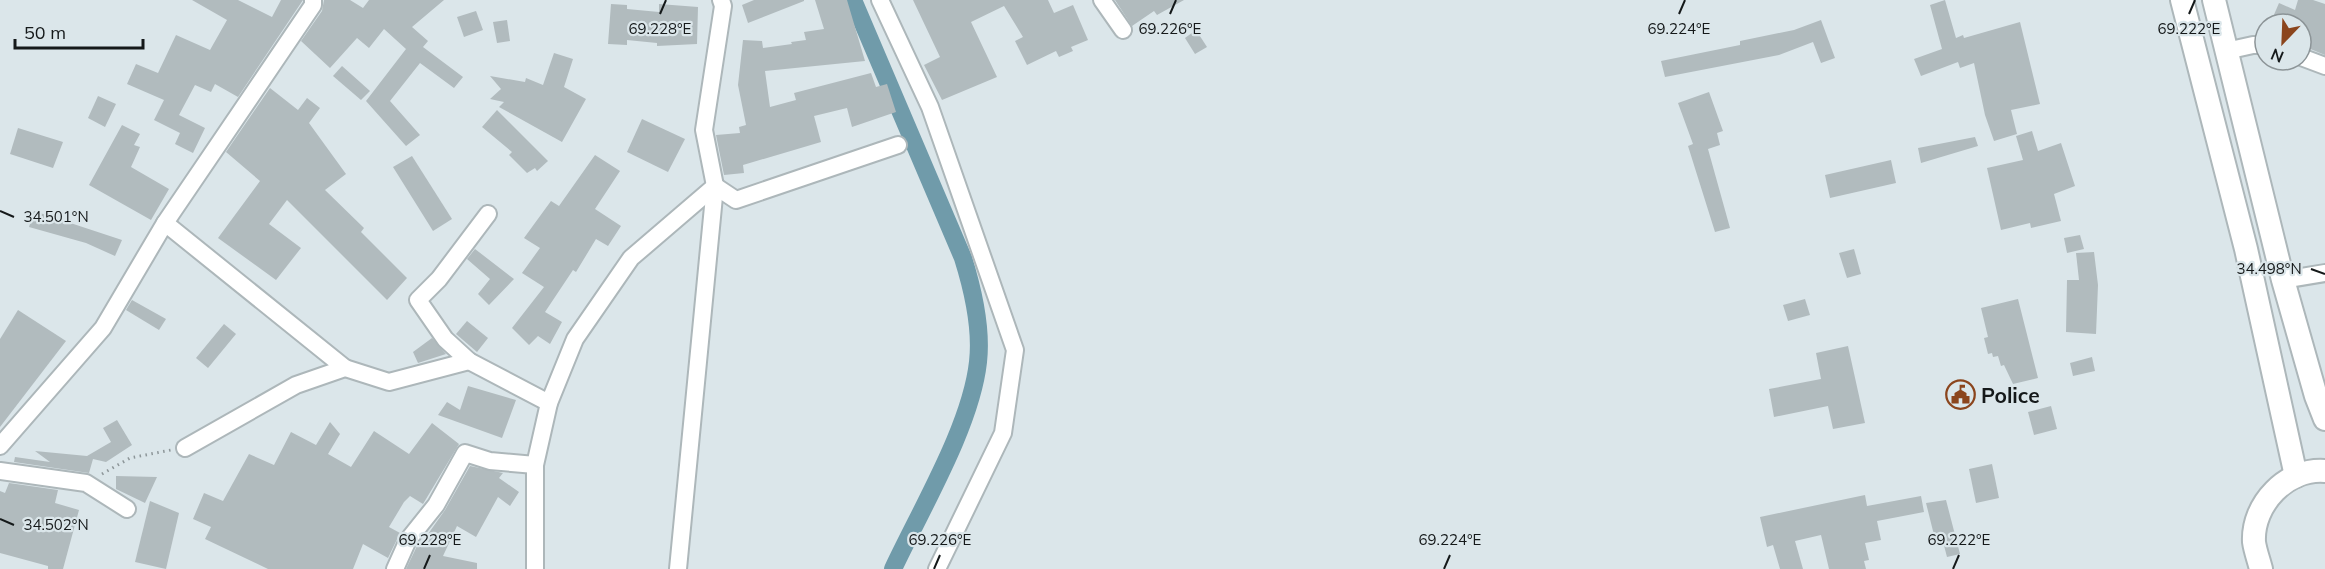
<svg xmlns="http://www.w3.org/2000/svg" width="2325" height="569" font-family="Mulish,sans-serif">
<rect width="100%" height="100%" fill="#dbe6ea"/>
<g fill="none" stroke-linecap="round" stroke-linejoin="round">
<path stroke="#709baa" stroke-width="18" d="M853,0L963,258C973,290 982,327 978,362C971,426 921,509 893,569"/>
</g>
<g fill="#b1bbbe">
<polygon points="192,0 238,0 272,17 281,0 303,0 238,97 215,84 211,92 195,85 179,115 205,128 193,153 175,144 180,133 154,120 164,100 127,84 136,64 158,73 176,35 210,50 227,20"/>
<polygon points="324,0 350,0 363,8 369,0 444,0 412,27 428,41 423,47 463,77 454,88 420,63 390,101 420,135 406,146 366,101 406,49 384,29 369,48 357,38 330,68 301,41 322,11"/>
<polygon points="754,0 804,0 804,1 748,23 742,5"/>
<polygon points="815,0 847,0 865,61 765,71 770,107 796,100 794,93 871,73 876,87 887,84 896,112 852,127 847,108 814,116 821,142 743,165 744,173 724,175 716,135 740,133 739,127 746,125 738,85 743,40 762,41 763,48 792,44 791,42 806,40 804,32 824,29"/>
<polygon points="913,0 1048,0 1054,13 1073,5 1088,40 1071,47 1073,51 1059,57 1056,51 1027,65 1015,41 1023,37 1004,6 971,22 997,77 942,100 924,65 940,57"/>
<polygon points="1115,0 1184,0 1157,15 1154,11 1132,26"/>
<polygon points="1945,0 1956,38 1963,35 1964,38 2020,22 2040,104 2011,110 2017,134 1994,141 1985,115 1974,63 1960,68 1958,62 1921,76 1914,59 1942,49 1930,5"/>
<polygon points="2298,0 2313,0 2325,4 2325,55 2308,48 2311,38 2301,35 2305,24 2270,24 2279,3 2295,10"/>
<polygon points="611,4 627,5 627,9 659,12 659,4 698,7 697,44 657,46 657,43 627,40 627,45 608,44"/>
<polygon points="476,11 483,30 464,37 457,17"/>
<polygon points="507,20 510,41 497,43 493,22"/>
<polygon points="1821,20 1835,58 1821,63 1813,42 1779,55 1665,77 1661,61 1740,45 1740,41 1794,30"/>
<polygon points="1196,30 1207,47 1195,54 1185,38"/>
<polygon points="554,53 573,59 564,87 586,99 562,142 499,107 504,102 490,99 501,89 490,76 525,82 526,78 543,85"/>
<polygon points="342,66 370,91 361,100 333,76"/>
<polygon points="270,88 298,110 307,98 320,108 309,123 346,174 325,190 364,228 361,232 407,278 387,300 287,200 269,224 301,248 276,280 218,238 260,181 226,152"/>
<polygon points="1709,92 1723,131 1717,133 1720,145 1708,149 1730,228 1715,232 1688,146 1693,144 1678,103"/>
<polygon points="98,96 116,104 105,127 88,118"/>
<polygon points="497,110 548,161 537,171 535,168 527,173 509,155 512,152 482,127"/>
<polygon points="642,119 685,139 668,172 627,152"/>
<polygon points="122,125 140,134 134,145 140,147 131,167 169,189 151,220 89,185"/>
<polygon points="18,128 63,142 53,168 10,154"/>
<polygon points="2032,131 2038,151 2061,143 2075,186 2054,194 2061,221 2031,228 2030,223 2001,230 1987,168 2023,160 2016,136"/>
<polygon points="1975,137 1978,146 1921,163 1918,148"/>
<polygon points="595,155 620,171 595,209 621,226 608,246 596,239 576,272 573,270 545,312 562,322 550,344 538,336 529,345 512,328 544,287 522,273 540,248 524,238 551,201 559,206"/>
<polygon points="412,156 452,219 433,231 393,167"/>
<polygon points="1891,160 1896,183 1830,198 1825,175"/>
<polygon points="34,211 122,240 115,256 86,243 29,227"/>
<polygon points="2080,235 2084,249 2067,253 2064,238"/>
<polygon points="475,249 514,279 489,305 478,294 490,279 467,259"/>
<polygon points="1854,249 1861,274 1847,278 1839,253"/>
<polygon points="2094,252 2098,285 2096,334 2066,332 2067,280 2079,280 2076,253"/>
<polygon points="1805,299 1810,315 1788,321 1783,305"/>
<polygon points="2018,299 2038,378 2013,384 2004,365 2001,366 1998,356 1993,357 1992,353 1988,354 1984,338 1988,337 1981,308"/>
<polygon points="132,300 166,319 159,330 126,310"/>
<polygon points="18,310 66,341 0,427 0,339"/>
<polygon points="467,321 488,338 477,352 456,334"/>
<polygon points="224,324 236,334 208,368 196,358"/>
<polygon points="432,338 446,354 418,363 413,352"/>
<polygon points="1848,346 1865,423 1833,429 1828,406 1774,417 1769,389 1821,379 1816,353"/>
<polygon points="2092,357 2095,371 2073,376 2070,363"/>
<polygon points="468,386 516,400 502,438 438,415 447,402 460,410"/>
<polygon points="2051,406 2057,429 2034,435 2028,412"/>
<polygon points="117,420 132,445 106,462 93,459 89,473 14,462 15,457 50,462 35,451 87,456 111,442 103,428"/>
<polygon points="330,422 340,434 328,454 351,467 374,431 409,454 432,423 459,444 423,504 410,496 404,502 389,527 400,533 388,558 363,544 353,569 268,569 205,539 211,527 193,519 204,493 223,501 249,454 274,465 291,432 316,445"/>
<polygon points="1992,464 1999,498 1976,503 1969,469"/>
<polygon points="470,466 503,473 499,478 519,492 510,506 498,497 476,537 457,526 443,556 477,563 477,569 406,569 417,546 421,544 445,510"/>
<polygon points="116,476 157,477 145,503 116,489"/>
<polygon points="9,483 58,490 55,503 79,510 63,569 48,569 48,566 0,553 0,491 5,493"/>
<polygon points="1865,495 1867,506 1921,496 1924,512 1877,521 1881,540 1865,543 1869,560 1864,561 1866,569 1829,569 1821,535 1795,541 1803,569 1780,569 1773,545 1767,547 1760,517"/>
<polygon points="1946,500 1960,554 1947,557 1941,534 1934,535 1926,503"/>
<polygon points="150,501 179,513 166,569 135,562"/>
</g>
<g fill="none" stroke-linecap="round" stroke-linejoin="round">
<defs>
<g id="minor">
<polyline points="880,0 930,107 1015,350 1003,433 937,569"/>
<polyline points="1102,0 1123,30"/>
<polyline points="2226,51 2253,45 2265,45"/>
<polyline points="2301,57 2325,66"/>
<polyline points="488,214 439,279 418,300 445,339 469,361 549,403"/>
<polyline points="165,223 345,368"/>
<polyline points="2283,280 2325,273"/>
<polyline points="0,446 103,328 165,223 313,5 313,0"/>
<polyline points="185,448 296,385 345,368 389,382 469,361"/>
<polyline points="0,471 86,483 127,509"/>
<polyline points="395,569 408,540 436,505 465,453 490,461 535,465"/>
<polyline points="535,569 535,465 549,403 575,339 631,258 715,186 736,200 898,145"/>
<polyline points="678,569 715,186 704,130 723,6 721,0"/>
</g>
<g id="secondary">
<polyline points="2182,0 2246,249 2296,476"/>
<polyline points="2214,0 2283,280 2316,396 2325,419"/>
<path d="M2261,569C2259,561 2255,550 2254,542C2252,504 2287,468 2325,471"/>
</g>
</defs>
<use href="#minor" stroke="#adb7ba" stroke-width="20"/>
<use href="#secondary" stroke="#adb7ba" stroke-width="26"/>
<polyline stroke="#8d9699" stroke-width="3" stroke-dasharray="1.5 4.5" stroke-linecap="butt" points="102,474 130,458 171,450"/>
<use href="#minor" stroke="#fff" stroke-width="16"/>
<use href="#secondary" stroke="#fff" stroke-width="22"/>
</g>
<path fill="none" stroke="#15191a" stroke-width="2" d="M660,14L666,0M1170,14L1176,0M1679,14L1685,0M2189,14L2195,0M0,211L14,217M2311,269L2325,274M0,519L14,525M424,569L430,555M934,569L940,555M1444,569L1450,555M1953,569L1959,555"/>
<defs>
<symbol id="civic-ring" viewBox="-11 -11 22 22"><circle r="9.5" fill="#dbe6ea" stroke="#8b451d" stroke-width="1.5"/><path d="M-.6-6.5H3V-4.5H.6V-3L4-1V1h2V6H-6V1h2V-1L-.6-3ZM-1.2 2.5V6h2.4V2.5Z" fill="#8b451d"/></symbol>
</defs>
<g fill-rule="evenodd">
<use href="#civic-ring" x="1944" y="378" width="33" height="33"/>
</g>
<g text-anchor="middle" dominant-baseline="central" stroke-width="4.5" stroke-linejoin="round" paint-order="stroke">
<g font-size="21" font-weight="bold" fill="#15191a" stroke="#dbe6ea" text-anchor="start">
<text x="1981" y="395">Police</text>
</g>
</g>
<g font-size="15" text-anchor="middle" fill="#15191a" stroke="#dbe6ea" stroke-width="4.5" stroke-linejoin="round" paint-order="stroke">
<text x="2189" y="34">69.222°E</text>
<text x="660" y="34">69.228°E</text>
<text x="1170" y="34">69.226°E</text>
<text x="1679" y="34">69.224°E</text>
<text x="56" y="222">34.501°N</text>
<text x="2269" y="274">34.498°N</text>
<text x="56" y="530">34.502°N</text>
<text x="430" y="545">69.228°E</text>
<text x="940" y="545">69.226°E</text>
<text x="1450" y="545">69.224°E</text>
<text x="1959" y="545">69.222°E</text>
</g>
<g transform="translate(2283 42) rotate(203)"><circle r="28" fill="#dbe6ea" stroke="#8c9497" stroke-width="1.5"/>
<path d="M0-4.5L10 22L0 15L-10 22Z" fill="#8b451d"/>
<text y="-9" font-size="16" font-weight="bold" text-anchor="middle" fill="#15191a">N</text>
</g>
<path d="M15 39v9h128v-9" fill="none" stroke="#15191a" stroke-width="3"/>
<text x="24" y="39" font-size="18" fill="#15191a" stroke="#dbe6ea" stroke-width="4.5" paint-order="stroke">50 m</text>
</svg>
